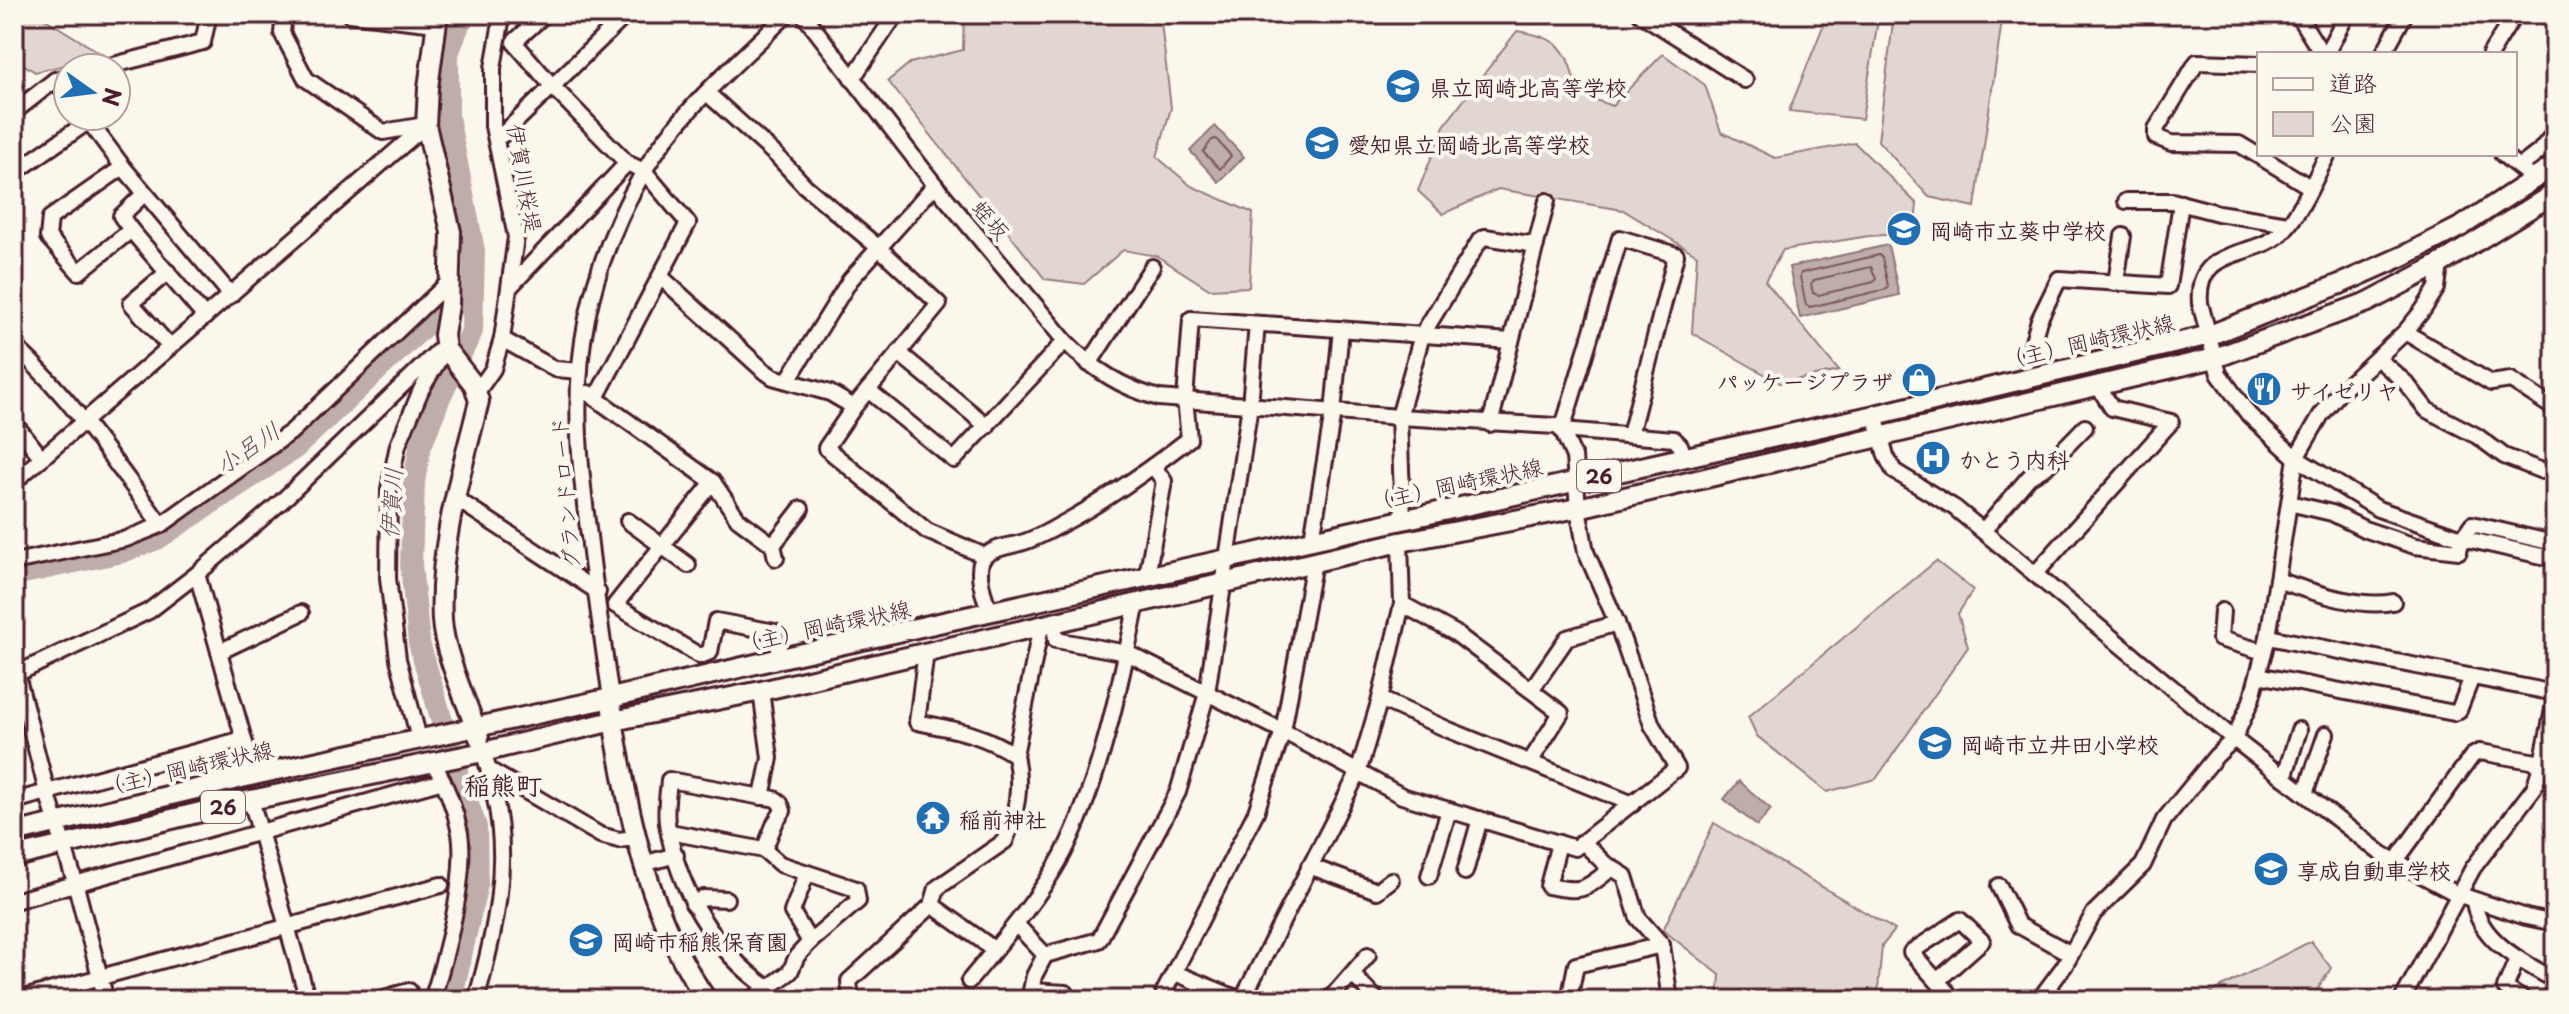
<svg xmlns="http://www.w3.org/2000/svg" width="2569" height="1014" font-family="'Playpen Sans','Klee One',sans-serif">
<rect width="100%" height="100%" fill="#fbf7ec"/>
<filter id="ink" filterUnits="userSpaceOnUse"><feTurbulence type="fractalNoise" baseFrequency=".0125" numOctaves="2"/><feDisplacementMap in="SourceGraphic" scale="16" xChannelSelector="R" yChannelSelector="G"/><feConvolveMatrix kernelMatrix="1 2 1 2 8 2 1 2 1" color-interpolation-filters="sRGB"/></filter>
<g filter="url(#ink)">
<g fill="#e2d7d0" stroke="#967b7e" stroke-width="2">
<polygon points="14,14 37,14 105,56 35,72 14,58"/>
<polygon points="964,14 1160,14 1171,108 1157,157 1191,186 1253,213 1249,287 1209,289 1157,256 1123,250 1084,284 1045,279 888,81 910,63 963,50"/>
<polygon points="1828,14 1879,14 1862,119 1789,111"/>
<polygon points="1894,14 2003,14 1975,207 1929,197 1878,141"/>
<path d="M1517,31C1562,38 1568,50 1577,93L1612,106L1663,54L1705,85L1721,132L1775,158L1855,143L1917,204L1914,233L1869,236L1783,250L1765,281L1839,371L1780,383L1692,333L1697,255L1623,210L1498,189L1443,214L1418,191L1444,126Z"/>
<polygon points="1936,561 1973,590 1958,614 1968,647 1876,779 1827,792 1757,736 1748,717"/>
<polygon points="1714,823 1895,930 1882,946 1877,1000 1718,1000 1720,975 1663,930"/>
<polygon points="2311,941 2331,968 2311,1000 2210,1000 2212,992"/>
</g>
<g fill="#bfadaa" stroke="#907477" stroke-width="2">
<polygon points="1215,126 1244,157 1219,182 1190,151"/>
<polygon points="1888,245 1899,295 1800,318 1789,267"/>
<polygon points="1739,781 1771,809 1757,826 1724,799"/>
</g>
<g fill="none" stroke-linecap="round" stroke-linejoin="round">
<g stroke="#79585e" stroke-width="2">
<polygon points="1216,139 1231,156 1220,169 1203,152 1212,140"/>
<polygon points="1879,255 1882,258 1888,286 1887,289 1810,307 1806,305 1800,277 1801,273"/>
<polygon points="1871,267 1876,278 1874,282 1818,295 1813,293 1811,284 1814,280"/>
</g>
<g stroke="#bfadaa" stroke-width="22">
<polyline points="14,575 122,552 157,539 295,448 434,317 464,299"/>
<polyline points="451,1000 477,884 476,827 458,775 419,643 411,564 414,482 420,448 440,397 472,331 474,251 448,117 448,54 463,14"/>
</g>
<defs>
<g id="minor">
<polyline points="284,14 282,33 306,79 383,132 425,125"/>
<polyline points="349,14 436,24"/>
<polyline points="545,14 514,42 553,87 627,163"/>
<path d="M803,14L935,185L1065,341C1091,368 1122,388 1159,398L1399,417L1556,426L1562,430L1674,439L1680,445L1685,458"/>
<polyline points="1641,14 1745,80"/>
<polyline points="2297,14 2322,54"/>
<polyline points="2326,54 2347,14"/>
<polyline points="2383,54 2405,14"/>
<polyline points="2490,54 2515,14"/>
<polyline points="2259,64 2197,62 2156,129 2156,137 2171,143 2239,144 2310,187"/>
<polyline points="102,68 203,42 209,14"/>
<polyline points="852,79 896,14"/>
<polyline points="55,80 68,96"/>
<polyline points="707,93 777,156 805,186 879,248 939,304 854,407 826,448 927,531 985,556"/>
<polyline points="14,112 55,80 68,77"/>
<polyline points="85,116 123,167 231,295"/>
<polyline points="502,135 627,14"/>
<path d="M2328,154C2315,178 2303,208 2285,229C2258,261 2195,243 2200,303L2219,374L2249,415L2296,458L2378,509L2462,538L2555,559"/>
<polyline points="2502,154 2525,172"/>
<polyline points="2521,166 2539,152 2555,132"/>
<polyline points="123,167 50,218 48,237 79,272 131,230 121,216 144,194"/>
<polyline points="14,173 89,121"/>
<polyline points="2126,201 2172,201 2218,213 2288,224"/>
<polyline points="131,230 205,317"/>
<polyline points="168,272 131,303 170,347"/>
<polyline points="661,277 763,370 773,377 830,393 854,407"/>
<polyline points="2116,283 2123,236"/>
<polyline points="510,287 627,163 644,171 688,223 596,398"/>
<polyline points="2405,332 2491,383 2511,380 2555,409"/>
<polyline points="502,339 555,369 580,371"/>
<path d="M14,345C72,399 115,462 161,525"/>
<polyline points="899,353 987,426"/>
<polyline points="2377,358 2406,383 2427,410 2477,436 2504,456 2542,471 2555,466"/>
<polyline points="2027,362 2039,320 2059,279 2168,286 2181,203"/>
<polyline points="1089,364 1152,267"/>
<polyline points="788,380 850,280 935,185"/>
<polyline points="868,390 954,460 1065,341"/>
<polyline points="477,392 493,369 502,339 516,237 493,126 493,68 501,22 506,14"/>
<polyline points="588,393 713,482 738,519 773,545 776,558"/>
<polyline points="1875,415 1886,456 1894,471 1955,508 2234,739 2382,854 2457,894 2526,917 2555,923"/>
<polyline points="14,423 42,458"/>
<polyline points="1490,424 1547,201"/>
<polyline points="14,482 426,125"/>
<polyline points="713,482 615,605 700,656 710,652 716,621 775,632 781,658"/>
<polyline points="455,498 598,592"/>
<polyline points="2289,503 2332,513 2364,529 2415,546 2459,551 2462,538 2472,524 2549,542 2555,539"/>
<polyline points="1403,520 1399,417 1422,335 1480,240 1485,237 1536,245"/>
<polyline points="628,521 688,565"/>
<polyline points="1983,531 2029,477 2046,467 2085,427"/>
<polyline points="1312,539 1333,412 1341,329"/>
<polyline points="773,545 801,509"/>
<polyline points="14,562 126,539 161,525 291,432 450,281"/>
<polyline points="2036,573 2171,422 2112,408 2098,386"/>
<polyline points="197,574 254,775"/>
<polyline points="1147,576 1164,481 1153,466"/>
<path d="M2277,580C2310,591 2359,609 2393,602"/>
<polyline points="1402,604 1455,633 1561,713 1530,762"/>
<polyline points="2222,611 2220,639 2264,652"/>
<path d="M992,612C984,601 973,566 986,555C997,546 1014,546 1027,541C1038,537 1050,531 1060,525C1106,501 1148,470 1189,439L1185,399L1191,319L1511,341"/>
<polyline points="1054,623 1056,640 1127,653 1283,731 1402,796 1575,848 1677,768 1652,725 1617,623 1586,552 1578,508 1574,457 1562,430 1620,238 1676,255 1630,435"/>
<polyline points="2268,637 2555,693"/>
<polyline points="219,652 301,613"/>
<path d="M926,652L917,722C955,730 981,733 1015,755"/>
<polyline points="14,663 47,792 75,882 106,1000"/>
<polyline points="14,675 149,611 197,574 282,501 437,352 446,349"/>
<polyline points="2258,675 2454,713 2459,710 2472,677"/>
<polyline points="1531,690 1567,638 1617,623"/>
<path d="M611,698C603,644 595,590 589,536C579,463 572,391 587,318C597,268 619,215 644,171C679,111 738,63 787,14"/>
<polyline points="1380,699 1449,730 1633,804"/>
<polyline points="419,739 398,659 388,578 389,489 398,445 421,390 443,353"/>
<polyline points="491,771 600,835 619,840 634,838"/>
<polyline points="2284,778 2299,730"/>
<polyline points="2305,794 2326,734"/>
<path d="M762,797L669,780C668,794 665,809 667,823C678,889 713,950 768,988"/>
<polyline points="251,800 308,1000"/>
<polyline points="14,801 243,739"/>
<polyline points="670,832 764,850"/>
<polyline points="1583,842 1604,863 1625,876 1638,918 1662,945"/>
<path d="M1559,843L1548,886C1584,893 1584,890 1612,868"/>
<polyline points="2395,862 2472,756 2479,752 2486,753 2542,763"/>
<polyline points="643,864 676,855"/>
<polyline points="1309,866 1377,891 1391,880"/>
<polyline points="1465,872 1480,819"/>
<polyline points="807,873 792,912 810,942"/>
<polyline points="1429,876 1449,810"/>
<polyline points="1999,886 2018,925 2071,954"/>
<path d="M2474,900C2477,940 2524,963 2555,980"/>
<polyline points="14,901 443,781"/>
<polyline points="693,904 704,898 726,899"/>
<polyline points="1016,924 1045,955 1099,940 1178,792 1207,693 1250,405 1257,324"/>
<path d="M995,950L932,905L937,888L1005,841C1017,812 1022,786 1015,755L1041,626"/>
<polyline points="2517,959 2505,988 2524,1000"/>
<polyline points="1175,973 1241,1000"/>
<polyline points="1352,974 1377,1000"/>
<path d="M969,981C1002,941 1038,900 1063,854C1101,779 1120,685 1137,603"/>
<polyline points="1937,981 1982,941 1960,920 1911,952 1954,1000"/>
<polyline points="1032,991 1066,993"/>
<polyline points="1164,992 1256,812 1283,731 1314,562"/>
<polyline points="16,1000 441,885"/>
<polyline points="377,1000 409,991"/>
<path d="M432,1000C446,956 467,878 460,833C455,808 446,785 434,763"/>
<path d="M476,1000C495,933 511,863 494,794C490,779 489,767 483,752"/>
<path d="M751,1000L790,972L797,956L810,942L858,901L856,889L780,864L764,850L775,823L783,811C780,798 774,798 762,797L770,758L761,691"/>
<polyline points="851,1000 849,981 932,905"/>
<polyline points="1029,1000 1034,976 1045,955"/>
<polyline points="1242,1000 1358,773 1380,699 1402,604 1400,542"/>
<polyline points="1329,1000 1368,955"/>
<polyline points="1569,1000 1576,965 1662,945 1670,1000"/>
<polyline points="2039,1000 2065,965 2094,913 2143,865 2164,820 2216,756 2234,739 2251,701 2268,637 2296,458 2321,415 2338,394 2405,332 2423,310 2437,288 2440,264"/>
<polyline points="2402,1000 2473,868 2534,788 2542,763 2555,700"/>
</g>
<g id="major">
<path d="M438,14L428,88L426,125L451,232L449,305L444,335L446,349L474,385L479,401C462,471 438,546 442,620C444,655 468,704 479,738"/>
<path d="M612,709C614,732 619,754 623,776C638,856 660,933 707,1000"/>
<polyline points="14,833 254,775 611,698 781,658 1875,415 2210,335 2340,284 2403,256 2462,226 2555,165"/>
<polyline points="14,857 251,800 483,752 613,721 761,691 1400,542 1578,508 2215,358 2368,302 2440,264 2555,193"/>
</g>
</defs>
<use href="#minor" stroke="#4a1f2b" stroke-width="20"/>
<use href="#major" stroke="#4a1f2b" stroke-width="24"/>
<use href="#minor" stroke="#fbf7ec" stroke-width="14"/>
<use href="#major" stroke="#fbf7ec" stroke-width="18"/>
</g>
</g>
<defs>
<symbol id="school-disc" viewBox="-11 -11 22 22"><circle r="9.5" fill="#1f6fb2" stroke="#fbf7ec"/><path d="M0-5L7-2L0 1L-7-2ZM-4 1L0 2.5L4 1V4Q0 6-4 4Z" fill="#fff"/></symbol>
<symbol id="shop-disc" viewBox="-11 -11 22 22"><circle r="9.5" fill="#1f6fb2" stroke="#fbf7ec"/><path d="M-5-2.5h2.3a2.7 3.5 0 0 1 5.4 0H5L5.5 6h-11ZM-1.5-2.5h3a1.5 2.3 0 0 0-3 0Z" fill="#fff"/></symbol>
<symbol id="restaurant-disc" viewBox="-11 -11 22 22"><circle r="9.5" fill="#1f6fb2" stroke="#fbf7ec"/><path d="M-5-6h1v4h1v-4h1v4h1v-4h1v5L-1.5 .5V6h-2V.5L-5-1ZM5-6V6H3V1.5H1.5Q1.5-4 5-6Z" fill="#fff"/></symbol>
<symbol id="hospital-disc" viewBox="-11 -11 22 22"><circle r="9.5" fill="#1f6fb2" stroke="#fbf7ec"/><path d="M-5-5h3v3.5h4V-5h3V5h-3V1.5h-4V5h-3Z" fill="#fff"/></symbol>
<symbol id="temple-disc" viewBox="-11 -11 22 22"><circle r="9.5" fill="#1f6fb2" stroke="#fbf7ec"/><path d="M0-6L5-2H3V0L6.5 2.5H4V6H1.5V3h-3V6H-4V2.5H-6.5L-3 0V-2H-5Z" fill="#fff"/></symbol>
</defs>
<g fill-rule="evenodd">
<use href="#school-disc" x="1383" y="66" width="40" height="40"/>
<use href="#school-disc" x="1302" y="123" width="40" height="40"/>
<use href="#school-disc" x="1884" y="209" width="40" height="40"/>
<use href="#shop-disc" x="1899" y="360" width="40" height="40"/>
<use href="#restaurant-disc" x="2244" y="369" width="40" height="40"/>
<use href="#hospital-disc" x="1913" y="438" width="40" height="40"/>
<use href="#school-disc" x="1915" y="723" width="40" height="40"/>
<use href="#temple-disc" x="913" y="798" width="40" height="40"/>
<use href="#school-disc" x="2251" y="849" width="40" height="40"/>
<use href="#school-disc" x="566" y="920" width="40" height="40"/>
</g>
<g text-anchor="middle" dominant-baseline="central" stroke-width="8" stroke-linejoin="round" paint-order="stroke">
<g fill="#fbf7ec" stroke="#7f6065" stroke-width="2">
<rect x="1577" y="460" width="44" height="32" rx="6"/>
<rect x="201" y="791" width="44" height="32" rx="6"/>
</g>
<g font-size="20" font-weight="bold" fill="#4a1f2b">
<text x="1599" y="476">26</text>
<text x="223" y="807">26</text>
</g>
<g font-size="22" font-weight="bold" fill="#4a1f2b" stroke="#fbf7ec" text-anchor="start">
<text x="1429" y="86">県立岡崎北高等学校</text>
<text x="1348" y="143">愛知県立岡崎北高等学校</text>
<text x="1930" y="229">岡崎市立葵中学校</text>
<text x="1893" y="380" text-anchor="end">パッケージプラザ</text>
<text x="2290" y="389">サイゼリヤ</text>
<text x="1959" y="458">かとう内科</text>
<text x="1961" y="743">岡崎市立井田小学校</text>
<text x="959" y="818">稲前神社</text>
<text x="2297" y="869">享成自動車学校</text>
<text x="612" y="940">岡崎市稲熊保育園</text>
</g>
<g font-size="22" fill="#4a1f2b" stroke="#fbf7ec">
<text transform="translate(526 178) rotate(80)">伊賀川桜堤</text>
<text transform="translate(992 219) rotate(50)">蛭坂</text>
<text transform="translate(2088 340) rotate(-13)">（主）岡崎環状線</text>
<text transform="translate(1456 483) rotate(-12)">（主）岡崎環状線</text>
<text transform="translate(564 493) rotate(-95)">グランドロード</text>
<text transform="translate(824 625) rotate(-12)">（主）岡崎環状線</text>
<text transform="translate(187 767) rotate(-13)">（主）岡崎環状線</text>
</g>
<g font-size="24" font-style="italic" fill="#6d4a51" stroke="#fbf7ec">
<text transform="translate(247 447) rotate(-34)">小呂川</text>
<text transform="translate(390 503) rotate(-86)">伊賀川</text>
</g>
<g font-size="26" font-weight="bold" fill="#4a1f2b" stroke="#fbf7ec">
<text x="503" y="784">稲熊町</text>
</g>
</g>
<rect width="2569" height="1014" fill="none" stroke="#fbf7ec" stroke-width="48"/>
<rect x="24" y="24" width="2521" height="966" fill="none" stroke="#4a1f2b" stroke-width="3" filter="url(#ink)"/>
<rect x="2257" y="52" width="260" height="104" fill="#fbf7ec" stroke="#b4a19f" stroke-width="2"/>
<rect x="2273" y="78" width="40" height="12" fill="#fbf7ec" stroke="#b4a19f" stroke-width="2"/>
<text x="2329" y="92" font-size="24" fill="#4a1f2b">道路</text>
<rect x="2273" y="112" width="40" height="24" fill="#e2d7d0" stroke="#b4a19f" stroke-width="2"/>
<text x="2329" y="132" font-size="24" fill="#4a1f2b">公園</text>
<g transform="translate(92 92) rotate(104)"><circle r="38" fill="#fbf7ec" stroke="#b4a19f" stroke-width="2"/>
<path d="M0-6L14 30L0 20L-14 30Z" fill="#1f6fb2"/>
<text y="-12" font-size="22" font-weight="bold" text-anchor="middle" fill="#4a1f2b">N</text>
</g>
</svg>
